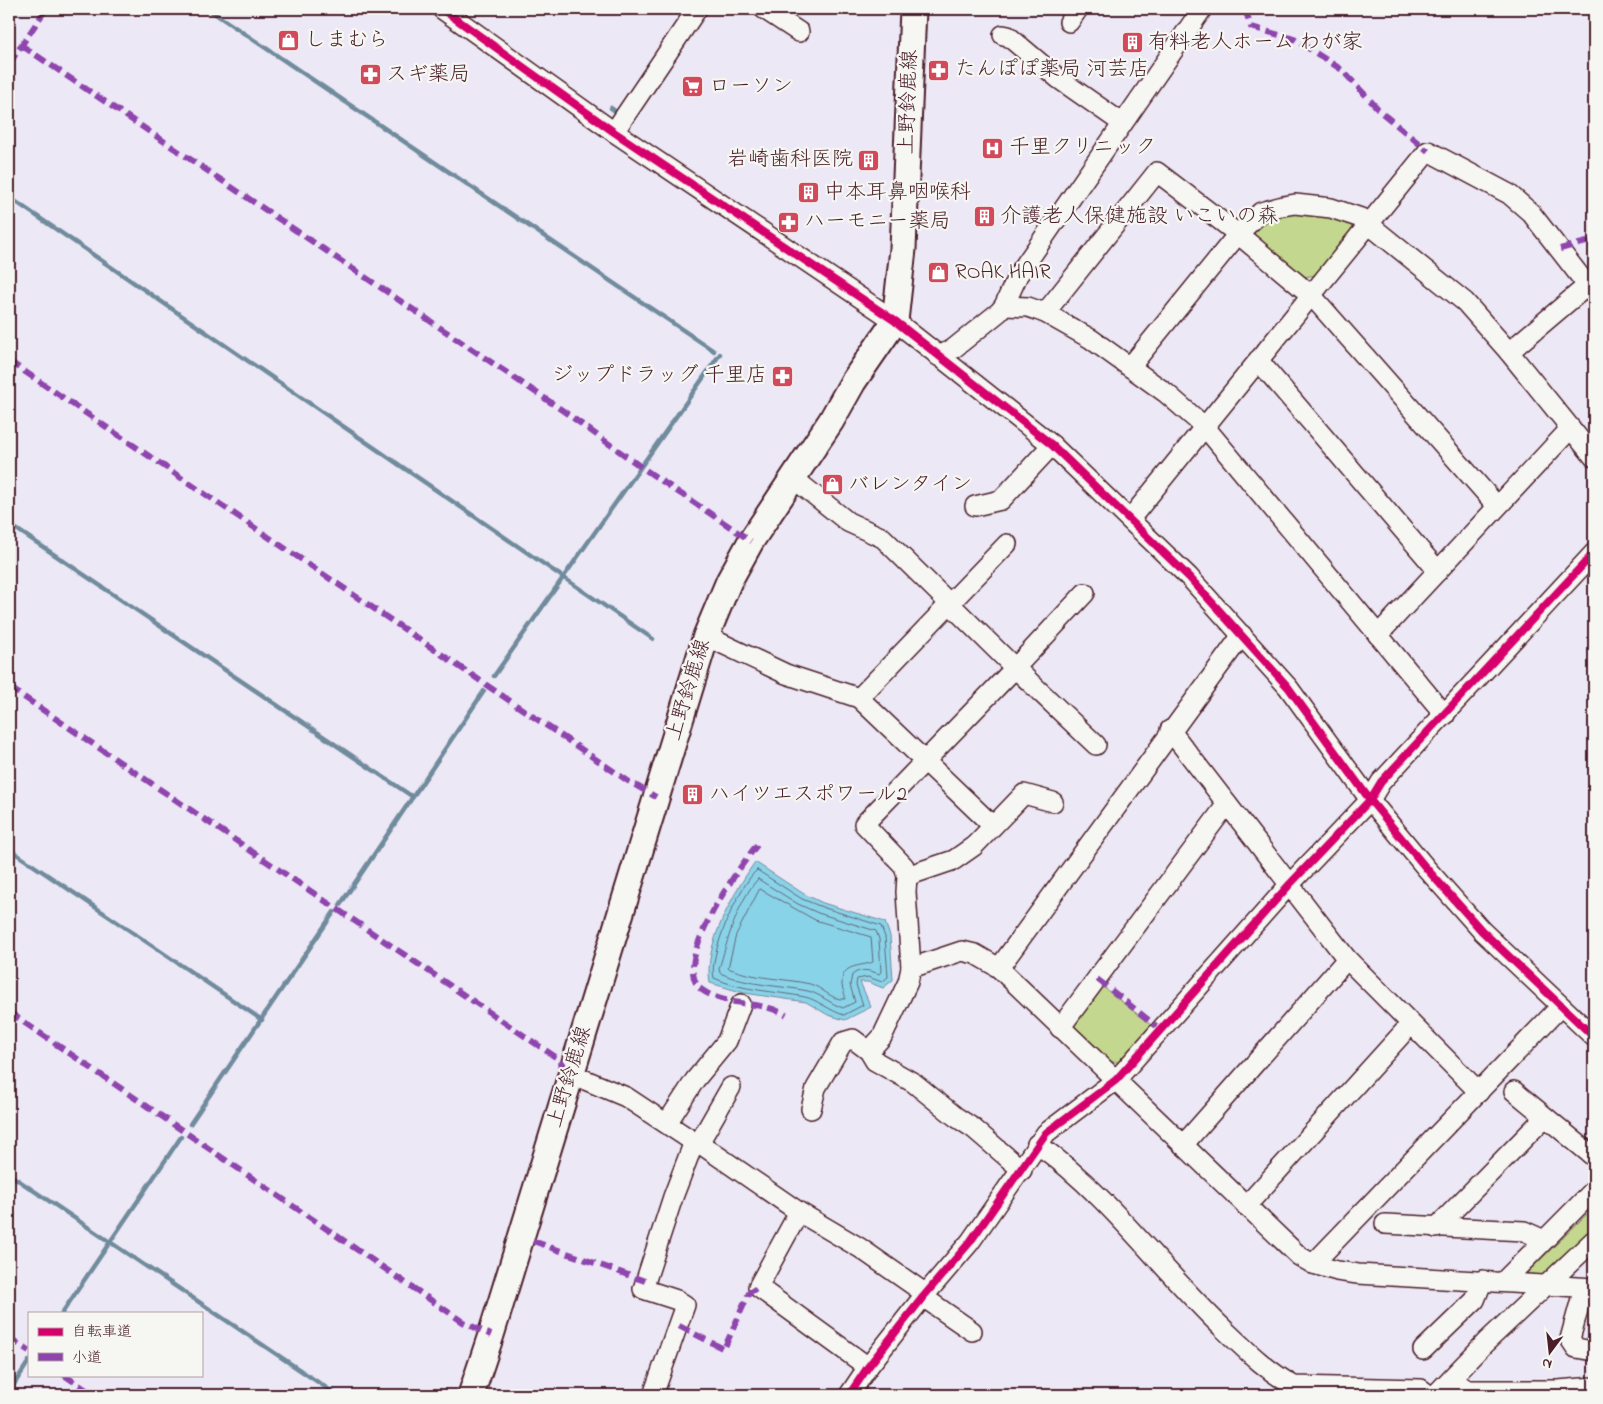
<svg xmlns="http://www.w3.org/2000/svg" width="1603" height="1404" font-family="'Indie Flower','Klee One',sans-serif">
<rect width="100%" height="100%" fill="#ede8f5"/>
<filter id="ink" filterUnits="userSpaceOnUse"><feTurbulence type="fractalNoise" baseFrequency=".02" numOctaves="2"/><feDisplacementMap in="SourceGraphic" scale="10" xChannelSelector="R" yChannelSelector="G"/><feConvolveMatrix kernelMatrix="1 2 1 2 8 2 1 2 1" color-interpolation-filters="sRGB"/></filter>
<g filter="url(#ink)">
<g fill="#c3d88e" stroke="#867c5c">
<polygon points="1300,212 1352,221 1351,232 1316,275 1304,277 1255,239 1253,227 1273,216"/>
<polygon points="1101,985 1151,1025 1118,1062 1107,1062 1073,1030 1074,1020"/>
<polygon points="1594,1207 1594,1228 1547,1273 1542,1275 1526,1274"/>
</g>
<path fill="#89d3e9" stroke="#708b9d" d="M755,862L804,894L823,903L885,922L890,936L893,980L883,988L868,982H860L871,1007L845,1020L828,1015L806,1002L744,993L710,983C703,946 734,892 755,862Z"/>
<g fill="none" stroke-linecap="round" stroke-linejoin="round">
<g stroke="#636777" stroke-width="1">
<path d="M757,870L802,899L822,907L881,926L885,937L888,977L882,982L868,977L857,979L856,985L863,1005L844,1015C830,1011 816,999 805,997C775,991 743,991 714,978C708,956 739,885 757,870Z"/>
<path d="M758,879L798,904L818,913L876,931L879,939L881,972L879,974C869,970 860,968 852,975L850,985L855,1002L843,1008C831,1004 820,994 808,991C779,985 748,986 720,973L719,969C727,942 738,900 758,879Z"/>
<path d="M760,889L815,920L871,937L873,962C861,967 841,963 842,984C842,990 846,994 845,999C832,1001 822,987 810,984C783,978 754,979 728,968L736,935Z"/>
</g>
<g stroke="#708b9d" stroke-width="4.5">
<polyline points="208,9 714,351"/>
<polyline points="611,108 619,114"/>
<polyline points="9,197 653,639"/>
<polyline points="9,524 413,797"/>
<polyline points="494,676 720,354"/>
<polyline points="9,849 262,1020"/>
<polyline points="340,905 484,691"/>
<polyline points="190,1124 334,912"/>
<polyline points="9,1174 337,1395"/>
<polyline points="62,1313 181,1137"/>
<polyline points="9,1392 29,1361"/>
</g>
<defs>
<g id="minor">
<polyline points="442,9 614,132 895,321 1052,445 1189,577 1288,687 1370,800 1426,868 1482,931 1594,1037"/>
<polyline points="764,9 799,32"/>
<polyline points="1069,22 1078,9"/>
<polyline points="1003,35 1008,36 1059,79 1122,123"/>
<polyline points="614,132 697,9"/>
<polyline points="1004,306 1028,307 1045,313 1091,339 1166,393 1205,427 1445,715"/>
<polyline points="1045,313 1157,172 1238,234 1312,296 1497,506"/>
<polyline points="1509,352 1588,285"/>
<polyline points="938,356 953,349 999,312 1004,306 1018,275 1202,9"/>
<polyline points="1258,360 1438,571"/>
<polyline points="1130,367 1238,234 1261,212 1283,206 1295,204 1331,208 1361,218 1465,302 1509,352 1594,457"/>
<polyline points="793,478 848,522 883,538 1015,668 864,824 904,866 907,876 906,892 911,968 908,982 882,1037 869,1051"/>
<polyline points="975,506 1001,500 1052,445"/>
<polyline points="1130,519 1428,151 1509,194 1531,213 1594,294"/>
<polyline points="1085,593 1015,668 1096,745"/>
<polyline points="1242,635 999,968 1299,1256 1313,1264 1337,1271 1358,1274 1594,1288"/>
<polyline points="1378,635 1570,429"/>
<polyline points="706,636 786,674 859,698 993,826"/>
<polyline points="859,698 1007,544"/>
<polyline points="1170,730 1347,959 1479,1092"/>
<polyline points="907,876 954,860 974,846 1024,794 1053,802"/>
<polyline points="911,968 962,951 975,954 999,968"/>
<polyline points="1060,1028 1227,804"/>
<polyline points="571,1074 626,1097 694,1142 699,1143 799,1212 860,1248 926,1294"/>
<polyline points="1514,1091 1594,1157"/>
<polyline points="811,1109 816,1088 843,1042 853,1039 869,1051 875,1061 914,1083 956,1117 973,1128 1022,1170"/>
<polyline points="667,1123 695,1080 727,1041 741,1004"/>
<polyline points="699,1143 731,1087"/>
<path d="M1037,1144C1111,1196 1163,1273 1229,1334C1250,1354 1269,1372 1294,1386L1421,1389L1429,1395"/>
<polyline points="1183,1145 1347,959"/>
<polyline points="1246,1206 1411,1024"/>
<polyline points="799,1212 758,1287 868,1367"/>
<polyline points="1385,1224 1524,1231 1544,1240"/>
<polyline points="1436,1228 1545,1117"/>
<polyline points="1313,1264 1560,1007"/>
<polyline points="1503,1282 1594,1190"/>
<polyline points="1584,1288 1570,1339 1576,1348 1594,1351"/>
<polyline points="923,1297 972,1331"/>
<polyline points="1423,1350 1475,1300 1483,1280"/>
<polyline points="1451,1380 1468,1390 1558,1390 1594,1387"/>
<polyline points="653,1395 685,1305 677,1300 643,1289 673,1197 694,1142"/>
<polyline points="849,1395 868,1367 923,1297 970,1242 1046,1133 1116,1080 1290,884 1370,800 1381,782 1594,553"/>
<polyline points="1435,1395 1485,1343 1594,1240"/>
</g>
<polyline id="major" points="471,1395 491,1335 706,636 729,581 751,541 831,421 853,382 895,321 903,249 913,9"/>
</defs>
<use href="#minor" stroke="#4a1f2b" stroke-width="22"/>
<use href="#major" stroke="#4a1f2b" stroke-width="29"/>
<use href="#minor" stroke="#f6f6f2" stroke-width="19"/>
<use href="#major" stroke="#f6f6f2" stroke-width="25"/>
<g stroke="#8e44ad" stroke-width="6" stroke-dasharray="12 6" stroke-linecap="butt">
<polyline points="1245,9 1251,27 1294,39 1342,70 1382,113 1428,151"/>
<polyline points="21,45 562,410 644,469 751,541"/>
<polyline points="9,64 46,9"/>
<polyline points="1560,249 1594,240"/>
<polyline points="9,361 628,781 656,797"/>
<polyline points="9,687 557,1058 571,1074"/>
<path d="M757,845C739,867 668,966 702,990C728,1008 758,999 786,1015"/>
<polyline points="1097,979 1160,1029"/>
<polyline points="9,1012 463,1322 491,1335"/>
<polyline points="533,1241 645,1281"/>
<polyline points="679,1326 724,1349 749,1293 758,1287"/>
<polyline points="9,1338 29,1351"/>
<polyline points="64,1375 94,1395"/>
</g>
<defs>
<g id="cycleway">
<polyline points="442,9 614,132 895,321 1052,445 1189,577 1288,687 1370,800 1426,868 1482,931 1594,1037"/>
<polyline points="849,1395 868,1367 923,1297 970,1242 1046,1133 1116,1080 1290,884 1370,800 1381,782 1594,553"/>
</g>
</defs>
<use href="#cycleway" stroke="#f6f6f2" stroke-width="11"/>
<use href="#cycleway" stroke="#d6006c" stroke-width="8"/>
</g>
</g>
<defs>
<symbol id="shop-square" viewBox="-11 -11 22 22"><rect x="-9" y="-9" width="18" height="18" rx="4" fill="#d1495b" stroke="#f6f6f2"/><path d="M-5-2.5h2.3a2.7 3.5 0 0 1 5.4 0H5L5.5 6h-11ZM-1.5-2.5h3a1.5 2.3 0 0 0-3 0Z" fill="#fff"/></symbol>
<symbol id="building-square" viewBox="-11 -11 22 22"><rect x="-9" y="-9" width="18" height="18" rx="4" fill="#d1495b" stroke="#f6f6f2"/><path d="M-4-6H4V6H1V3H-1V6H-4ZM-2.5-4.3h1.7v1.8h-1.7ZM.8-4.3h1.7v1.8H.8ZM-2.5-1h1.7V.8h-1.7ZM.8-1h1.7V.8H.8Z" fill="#fff"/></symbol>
<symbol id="pharmacy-square" viewBox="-11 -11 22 22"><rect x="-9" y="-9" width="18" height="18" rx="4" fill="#d1495b" stroke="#f6f6f2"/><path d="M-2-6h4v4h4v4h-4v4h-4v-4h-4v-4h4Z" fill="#fff"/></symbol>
<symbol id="supermarket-square" viewBox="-11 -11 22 22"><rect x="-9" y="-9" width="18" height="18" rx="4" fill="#d1495b" stroke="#f6f6f2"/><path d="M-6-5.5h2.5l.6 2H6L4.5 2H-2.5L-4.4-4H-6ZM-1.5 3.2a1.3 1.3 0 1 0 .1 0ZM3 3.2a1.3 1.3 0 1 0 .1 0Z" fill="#fff"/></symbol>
<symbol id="hospital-square" viewBox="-11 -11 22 22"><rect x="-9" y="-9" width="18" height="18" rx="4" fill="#d1495b" stroke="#f6f6f2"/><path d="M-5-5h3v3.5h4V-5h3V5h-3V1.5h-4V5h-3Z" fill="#fff"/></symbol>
</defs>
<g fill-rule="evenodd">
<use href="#shop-square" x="276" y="28" width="25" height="25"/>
<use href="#building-square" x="1120" y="30" width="25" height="25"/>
<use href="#pharmacy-square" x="926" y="58" width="25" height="25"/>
<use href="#pharmacy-square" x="358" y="62" width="25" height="25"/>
<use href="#supermarket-square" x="680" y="74" width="25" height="25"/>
<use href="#hospital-square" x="980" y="136" width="25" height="25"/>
<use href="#building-square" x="856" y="148" width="25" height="25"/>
<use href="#building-square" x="796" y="180" width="25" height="25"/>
<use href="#building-square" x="972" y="204" width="25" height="25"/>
<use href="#pharmacy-square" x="776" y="210" width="25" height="25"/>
<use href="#shop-square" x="926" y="260" width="25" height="25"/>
<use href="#pharmacy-square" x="770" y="364" width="25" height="25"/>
<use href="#shop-square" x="820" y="472" width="25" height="25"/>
<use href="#building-square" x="680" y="782" width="25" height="25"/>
</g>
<g text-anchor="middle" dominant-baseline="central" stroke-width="4.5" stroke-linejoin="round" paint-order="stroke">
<g font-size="21" fill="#4a1f2b" stroke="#f6f6f2" text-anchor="start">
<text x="305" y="41">しまむら</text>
<text x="1148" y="43">有料老人ホーム わが家</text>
<text x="955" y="70">たんぽぽ薬局 河芸店</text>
<text x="386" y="75">スギ薬局</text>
<text x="709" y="87">ローソン</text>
<text x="1009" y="148">千里クリニック</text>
<text x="853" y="160" text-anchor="end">岩崎歯科医院</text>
<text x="824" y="193">中本耳鼻咽喉科</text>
<text x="1000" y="217">介護老人保健施設 いこいの森</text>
<text x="804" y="222">ハーモニー薬局</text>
<text x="955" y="273">ROAK HAIR</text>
<text x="767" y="376" text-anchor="end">ジップドラッグ 千里店</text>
<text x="848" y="485">バレンタイン</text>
<text x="709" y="795">ハイツエスポワール2</text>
</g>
<g font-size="21" fill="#4a1f2b" stroke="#f6f6f2">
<text transform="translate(909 102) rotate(-88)">上野鈴鹿線</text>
<text transform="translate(689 690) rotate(-73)">上野鈴鹿線</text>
<text transform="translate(570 1077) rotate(-73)">上野鈴鹿線</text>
</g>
</g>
<rect width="1603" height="1404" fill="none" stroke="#f6f6f2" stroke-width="30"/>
<rect x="15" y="15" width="1573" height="1374" fill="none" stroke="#4a1f2b" stroke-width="2" filter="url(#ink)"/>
<rect x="28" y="1312" width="175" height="65" fill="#f6f6f2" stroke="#b1a0a2"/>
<rect x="38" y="1328" width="25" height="8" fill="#d6006c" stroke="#b1a0a2"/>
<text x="72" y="1336" font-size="15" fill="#4a1f2b">自転車道</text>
<rect x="38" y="1353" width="25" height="8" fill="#8e44ad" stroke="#b1a0a2"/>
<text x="72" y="1362" font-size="15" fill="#4a1f2b">小道</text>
<g transform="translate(1550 1352) rotate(195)" stroke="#f6f6f2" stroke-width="4" paint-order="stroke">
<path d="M0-4L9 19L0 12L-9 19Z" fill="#4a1f2b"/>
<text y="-8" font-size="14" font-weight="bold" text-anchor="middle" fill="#4a1f2b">N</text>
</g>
</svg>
